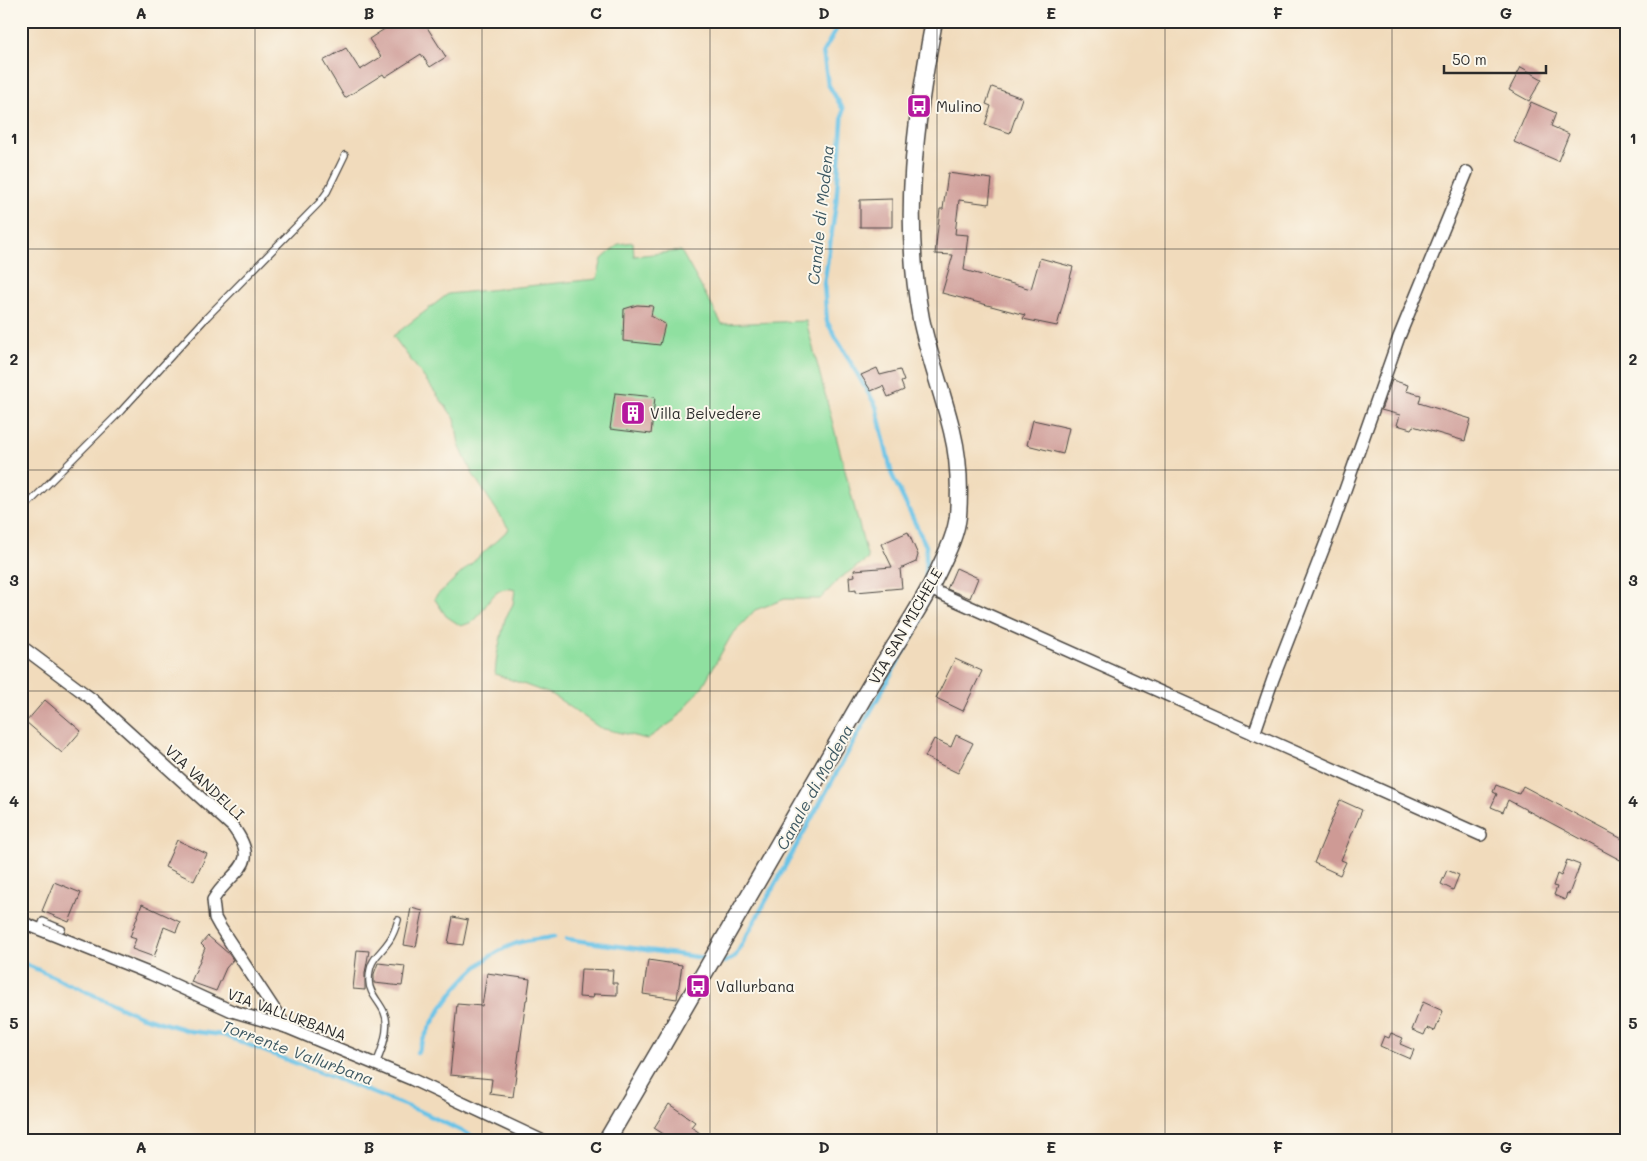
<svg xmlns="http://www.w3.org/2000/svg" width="1647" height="1161" font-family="Mali,sans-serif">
<rect width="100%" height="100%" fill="#fbf7ec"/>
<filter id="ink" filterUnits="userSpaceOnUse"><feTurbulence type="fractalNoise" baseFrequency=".02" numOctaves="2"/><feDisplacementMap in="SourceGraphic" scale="10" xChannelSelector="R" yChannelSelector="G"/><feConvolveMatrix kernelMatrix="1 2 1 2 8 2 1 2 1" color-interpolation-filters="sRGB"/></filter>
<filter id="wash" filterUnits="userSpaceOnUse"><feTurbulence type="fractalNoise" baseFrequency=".0096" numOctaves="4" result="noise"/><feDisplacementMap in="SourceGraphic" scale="20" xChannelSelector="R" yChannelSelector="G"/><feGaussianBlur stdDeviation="1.12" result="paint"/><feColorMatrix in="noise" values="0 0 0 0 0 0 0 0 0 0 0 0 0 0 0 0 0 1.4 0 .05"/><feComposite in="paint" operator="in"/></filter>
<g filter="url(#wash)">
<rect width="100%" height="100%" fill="#f1dbbc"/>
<path fill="#8fe0a0" stroke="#5d8666" d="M633,242L634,256L681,251L722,324L806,321L868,559L840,578L820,599H785L755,610L731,636L702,687L675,720L647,739L600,728L553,695L495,674L497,655L505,619L513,604L515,590C494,583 487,607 476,619C472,623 466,624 461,626L446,616L434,598L509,529L472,473L459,445L455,419L393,336L448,294L597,279L602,259L619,244Z"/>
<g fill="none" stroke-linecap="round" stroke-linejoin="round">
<g stroke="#69c3e7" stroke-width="4.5">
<polyline points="841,21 823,52 828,84 843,109 836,204 824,284 827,322 876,406 892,475 926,546 926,577"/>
<polyline points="567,939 704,958"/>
<polyline points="21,962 140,1016 190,1031 223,1035 422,1112 480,1140"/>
<polyline points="724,962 732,959 736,955 921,620"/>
<path d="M417,1053C435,1012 468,962 512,945C525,939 540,939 554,937"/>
</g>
</g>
<g id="blocks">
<g fill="#ce9a95">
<polygon points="397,21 423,21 446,57 430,67 421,54 385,77 383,74 345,98 323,61 346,48 360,70 381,57 369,39"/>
<polygon points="1521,67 1542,79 1529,101 1509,90"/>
<polygon points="992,87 1022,98 1010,133 985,125 991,106 986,104"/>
<polygon points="1531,102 1556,113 1551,126 1569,134 1558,161 1514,142"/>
<polygon points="948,173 992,179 989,204 959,200 955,234 968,235 964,270 1031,289 1040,258 1073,267 1057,326 1023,319 1025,315 942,293 953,255 935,254 940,209 943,209"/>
<polygon points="892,199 892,227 860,227 860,200"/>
<polygon points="637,305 653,306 651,316 665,324 660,345 623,341 624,309"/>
<polygon points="877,368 880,375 900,370 904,381 901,382 904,390 888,397 883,386 871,391 861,375"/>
<polygon points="1392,380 1408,385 1406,391 1421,395 1419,403 1471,419 1465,441 1413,426 1411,429 1397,425 1400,415 1381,410"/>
<polygon points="615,393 655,397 651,434 610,429"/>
<polygon points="1033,420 1069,428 1063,454 1027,445"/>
<polygon points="908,532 918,555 916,562 900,569 902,588 856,592 856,589 850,590 849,577 855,576 854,570 892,567 881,544"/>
<polygon points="956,568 978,578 970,598 947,589"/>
<polygon points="955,659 982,671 963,711 936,698"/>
<polygon points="45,700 81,731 62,753 26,722"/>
<polygon points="956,735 973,743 958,773 925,757 934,739 951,747"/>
<polygon points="1496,785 1519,794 1523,786 1626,841 1626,863 1508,800 1503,812 1491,807 1497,794 1493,792"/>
<polygon points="1340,800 1362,810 1341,860 1346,862 1340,875 1314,863"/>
<polygon points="177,840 207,854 194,881 165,867"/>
<polygon points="1567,860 1580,865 1569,894 1567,893 1565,900 1554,895 1557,887 1553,886 1557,874 1561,876"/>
<polygon points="1447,870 1459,875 1453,890 1441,884"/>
<polygon points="54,882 81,893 69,922 42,911"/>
<polygon points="142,904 180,922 176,932 164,927 154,957 132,949 136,939 130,937"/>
<polygon points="411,908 423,911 416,947 404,945"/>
<polygon points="453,917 468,920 463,945 448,943"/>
<polygon points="208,936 229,954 233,960 226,968 216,991 191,982 205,948 201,944"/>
<polygon points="357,950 369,951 365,973 365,990 353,989"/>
<polygon points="648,960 682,965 677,999 643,994"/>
<polygon points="378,963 405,966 402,986 374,983 374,974"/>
<polygon points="581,969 613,970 612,983 617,983 617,995 594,994 593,998 579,997"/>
<polygon points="487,973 530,979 527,1000 526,1000 513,1097 490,1094 492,1079 450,1075 457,1004 482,1006"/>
<polygon points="1423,1002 1443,1011 1435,1031 1427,1028 1424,1035 1412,1030"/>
<polygon points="1391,1033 1403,1038 1400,1044 1414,1050 1410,1059 1380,1046 1384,1036 1389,1038"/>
<polygon points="669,1104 695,1122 691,1127 700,1133 696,1140 673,1140 654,1128"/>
</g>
</g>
</g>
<g filter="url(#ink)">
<use href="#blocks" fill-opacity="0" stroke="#494541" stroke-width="1"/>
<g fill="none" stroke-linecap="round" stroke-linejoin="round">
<defs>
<g id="lane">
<polyline points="21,511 121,411 207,317 319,203 327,192 345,155"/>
<polyline points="40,929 43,921 62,929"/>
<path d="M376,1064C382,1050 391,1027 384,1012C379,1001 369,993 369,981C369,958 378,957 389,941C394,934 396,927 398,920"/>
</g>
<g id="street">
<polyline points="930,589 1481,835"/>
<path d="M21,646L93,700L233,827C263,867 231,869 213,900L215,918L220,927L286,1027"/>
<polyline points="1254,734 1273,679 1333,524 1399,337 1467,172"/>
<polyline points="21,922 151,974 232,1011 286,1027 411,1079 541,1140"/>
</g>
<path id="secondary" d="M607,1140C693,994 777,847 862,700C888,654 920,611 942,563C949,548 956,533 958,516C960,488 959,459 952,431C943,394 929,357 921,319C902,218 915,121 934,21"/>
</defs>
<use href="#lane" stroke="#494541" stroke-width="8"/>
<use href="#street" stroke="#494541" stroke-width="14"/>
<use href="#secondary" stroke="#494541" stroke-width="19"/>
<use href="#lane" stroke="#fff" stroke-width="5.5"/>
<use href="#street" stroke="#fff" stroke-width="11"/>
<use href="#secondary" stroke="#fff" stroke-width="16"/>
</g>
</g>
<path fill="none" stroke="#2b2b2b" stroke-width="1" stroke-opacity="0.55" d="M255,21V1140M482,21V1140M710,21V1140M937,21V1140M1165,21V1140M1392,21V1140M21,249H1626M21,470H1626M21,691H1626M21,912H1626"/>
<defs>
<symbol id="bus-square" viewBox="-11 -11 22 22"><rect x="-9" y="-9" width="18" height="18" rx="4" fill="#b5179e" stroke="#fbf7ec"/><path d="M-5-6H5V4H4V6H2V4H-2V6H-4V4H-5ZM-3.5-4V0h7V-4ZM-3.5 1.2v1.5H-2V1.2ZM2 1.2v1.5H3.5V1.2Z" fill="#fff"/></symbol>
<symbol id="building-square" viewBox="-11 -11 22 22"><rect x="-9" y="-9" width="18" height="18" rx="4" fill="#b5179e" stroke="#fbf7ec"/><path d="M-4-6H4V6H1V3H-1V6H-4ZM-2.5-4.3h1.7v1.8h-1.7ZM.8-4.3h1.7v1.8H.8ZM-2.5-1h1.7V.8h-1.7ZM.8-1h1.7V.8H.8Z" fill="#fff"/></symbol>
</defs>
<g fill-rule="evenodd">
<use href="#bus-square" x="905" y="92" width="28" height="28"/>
<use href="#building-square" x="619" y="399" width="28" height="28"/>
<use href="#bus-square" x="684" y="972" width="28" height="28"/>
</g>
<g text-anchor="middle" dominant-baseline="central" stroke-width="4" stroke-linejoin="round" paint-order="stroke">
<g font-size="15" fill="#2b2b2b" stroke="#fbf7ec" text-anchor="start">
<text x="936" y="106">Mulino</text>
<text x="650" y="413">Villa Belvedere</text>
<text x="716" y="986">Vallurbana</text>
</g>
<g font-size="15" fill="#2b2b2b" stroke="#fbf7ec">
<text transform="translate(905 626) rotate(-60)">VIA SAN MICHELE</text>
<text transform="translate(205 782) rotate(43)">VIA VANDELLI</text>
<text transform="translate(287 1014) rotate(20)">VIA VALLURBANA</text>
</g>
<g font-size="16" font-style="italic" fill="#3e5963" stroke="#fbf7ec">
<text transform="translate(820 215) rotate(-84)">Canale di Modena</text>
<text transform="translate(814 787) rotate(-61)">Canale di Modena</text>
<text transform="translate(298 1052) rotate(20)">Torrente Vallurbana</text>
</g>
</g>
<rect width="1647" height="1161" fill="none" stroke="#fbf7ec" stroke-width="55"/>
<path d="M1444 65v8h102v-8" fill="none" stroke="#2b2b2b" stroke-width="2.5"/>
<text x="1452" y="65" font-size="15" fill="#2b2b2b" stroke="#fbf7ec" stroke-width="4" paint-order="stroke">50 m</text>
<rect x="28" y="28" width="1592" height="1106" fill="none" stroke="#2b2b2b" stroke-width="2"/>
<g font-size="16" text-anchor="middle" font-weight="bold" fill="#2b2b2b">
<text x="141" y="19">A</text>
<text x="369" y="19">B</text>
<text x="596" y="19">C</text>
<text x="824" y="19">D</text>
<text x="1051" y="19">E</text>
<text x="1278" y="19">F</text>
<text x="1506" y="19">G</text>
<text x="14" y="144">1</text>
<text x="1633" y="144">1</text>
<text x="14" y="365">2</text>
<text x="1633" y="365">2</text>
<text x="14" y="586">3</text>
<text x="1633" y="586">3</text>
<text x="14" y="807">4</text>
<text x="1633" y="807">4</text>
<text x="14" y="1029">5</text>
<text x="1633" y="1029">5</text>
<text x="141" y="1153">A</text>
<text x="369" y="1153">B</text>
<text x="596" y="1153">C</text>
<text x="824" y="1153">D</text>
<text x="1051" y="1153">E</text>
<text x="1278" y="1153">F</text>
<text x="1506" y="1153">G</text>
</g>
</svg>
